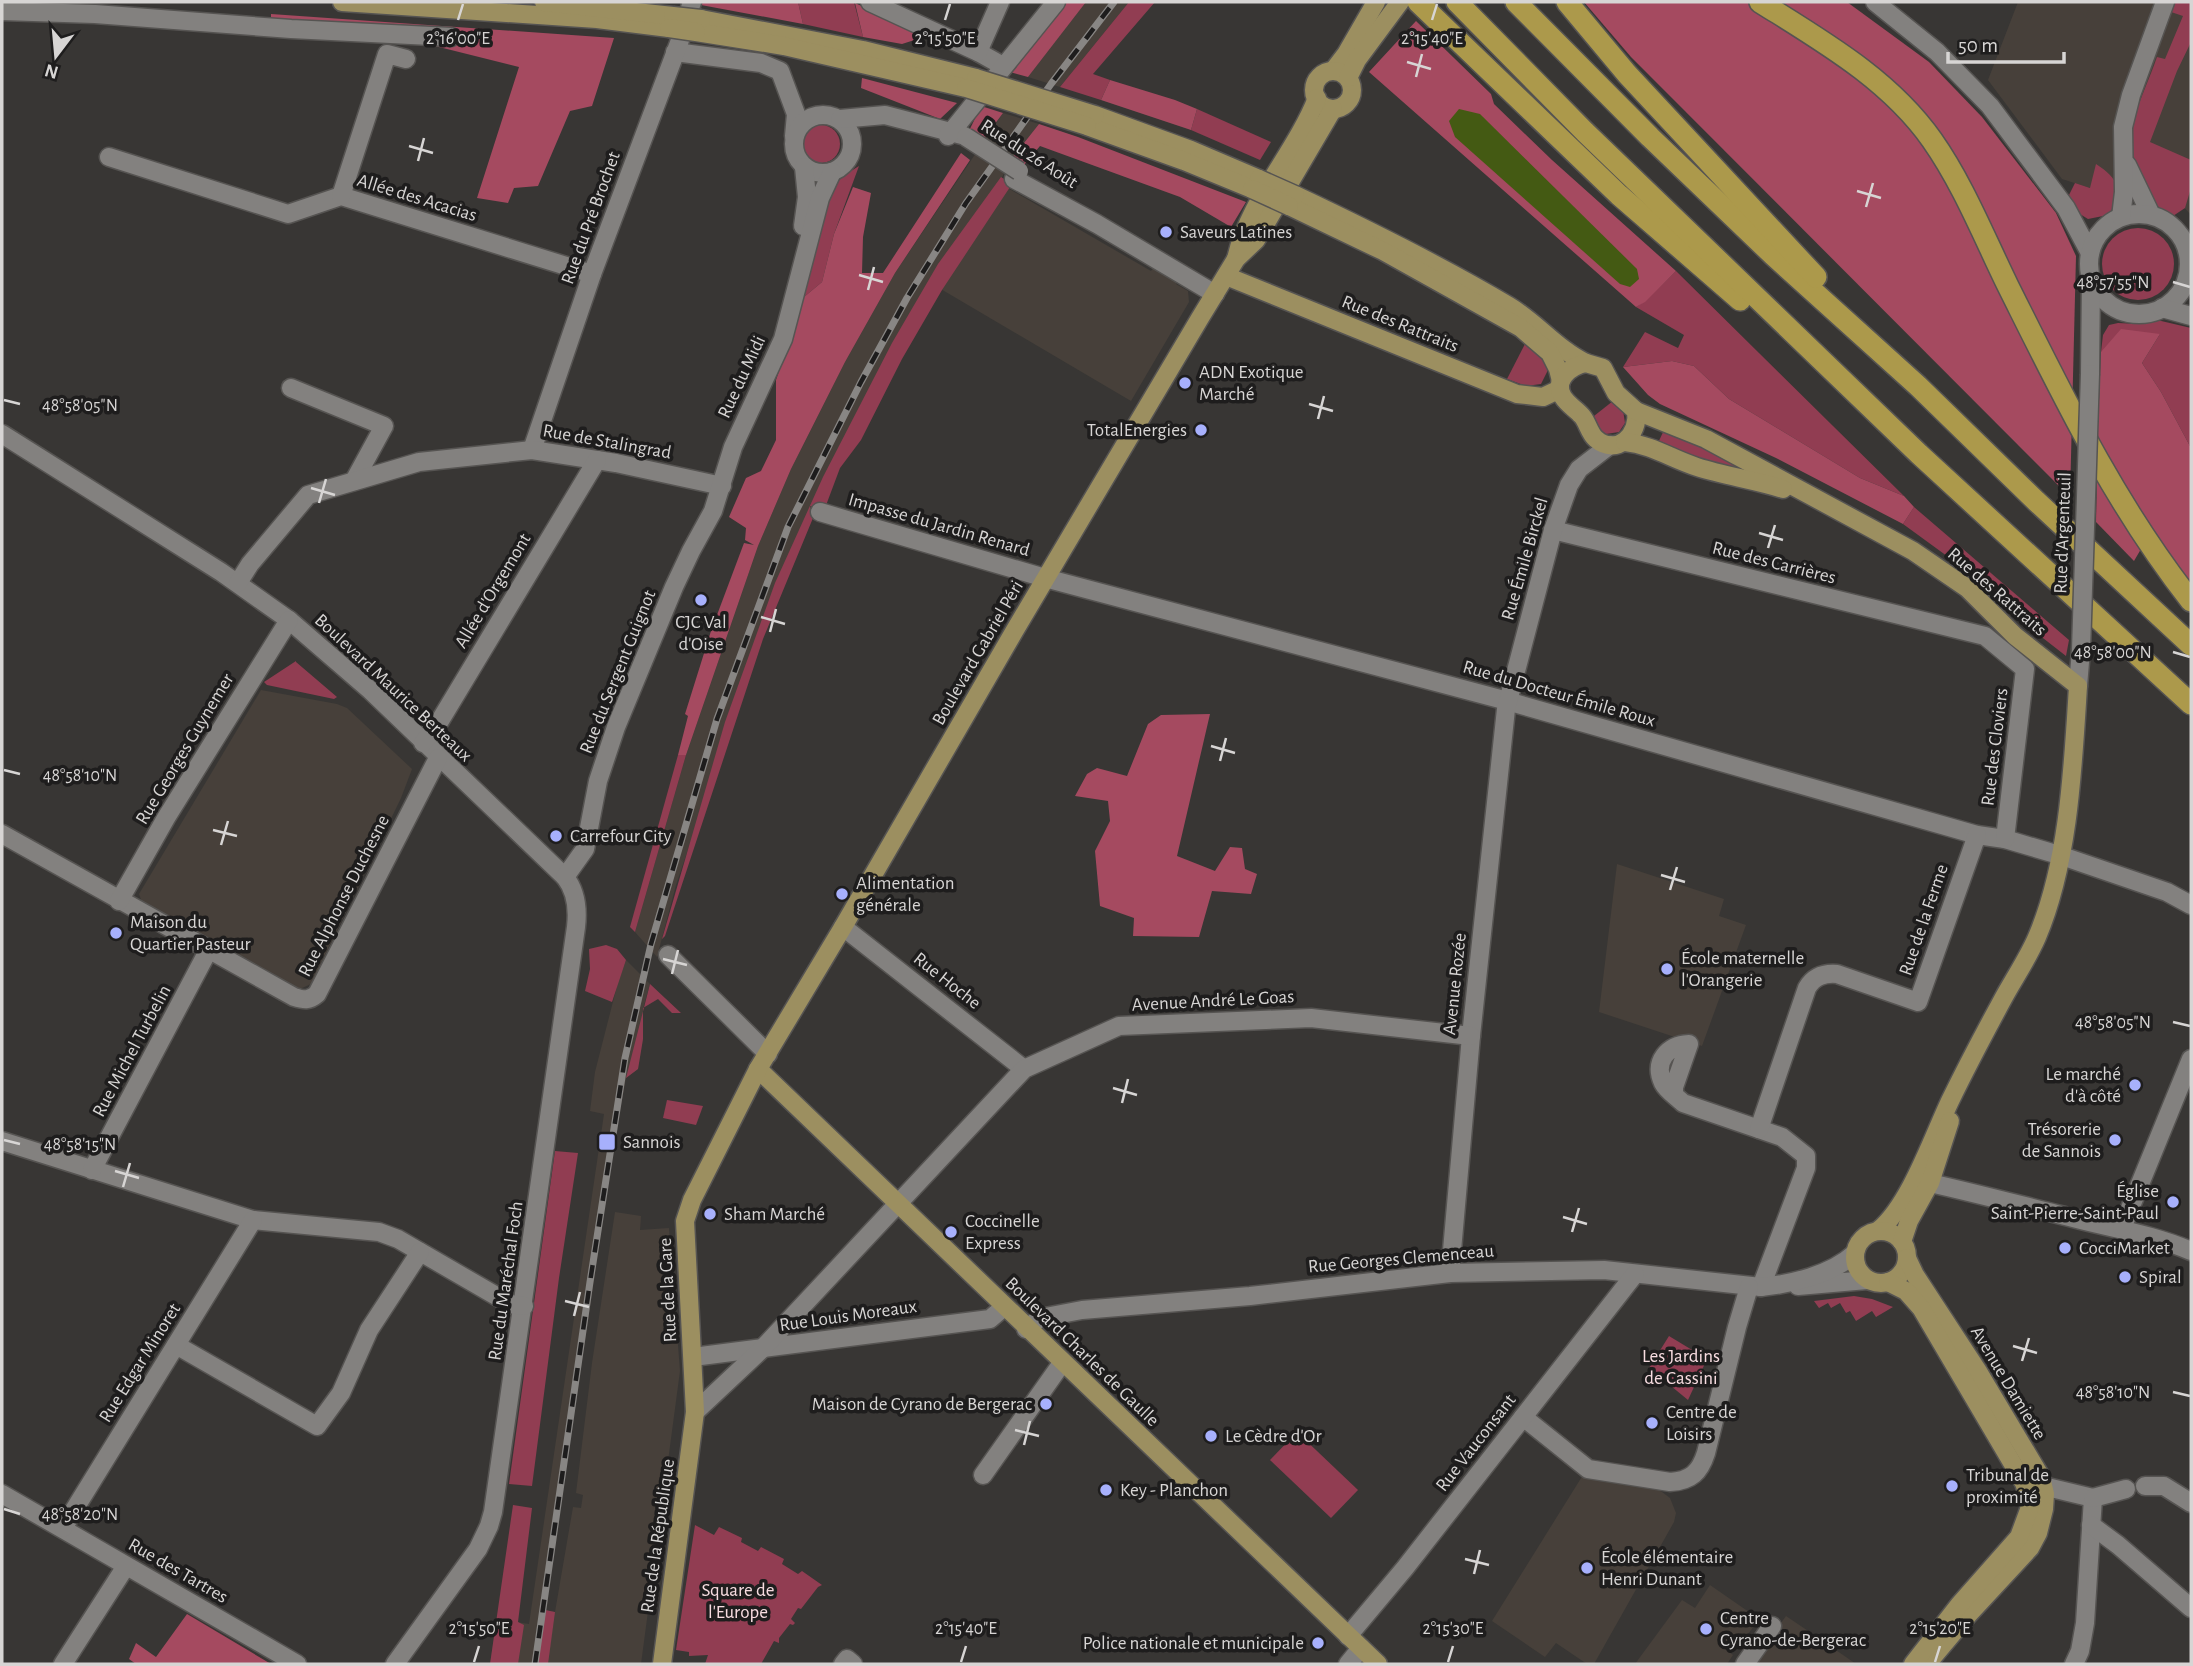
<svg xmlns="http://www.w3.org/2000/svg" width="2193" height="1666" font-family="'Alegreya Sans',sans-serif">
<rect width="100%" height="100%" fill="#383634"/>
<g fill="#47403a">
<polygon points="1086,2 1129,2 1060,87 1028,77"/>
<polygon points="2018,2 2191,2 2191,215 2169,191 2090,188 2062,179 1988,80"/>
<polygon points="1003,113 1039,124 1012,158 999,183 1151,271 1154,267 1177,280 1176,284 1188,291 1189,302 1131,401 934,285 816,505 766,620 676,885 657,957 635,932 686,755 758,546 791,469 845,362 895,273"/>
<polygon points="261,690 337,704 347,708 412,769 401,798 311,984 300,989 143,905 139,894"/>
<polygon points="1617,864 1724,899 1719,916 1746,925 1702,1046 1599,1012"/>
<polygon points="626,960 650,984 643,1009 643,1039 638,1069 626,1078 615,1138 545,1610 555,1612 573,1507 581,1508 583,1495 576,1493 592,1363 615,1212 641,1216 640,1230 669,1228 680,1371 641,1664 490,1664 497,1619 529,1624 604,1114 590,1111 595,1072 618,982"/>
<polygon points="1583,1475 1658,1489 1670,1498 1676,1513 1674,1522 1594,1664 1587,1664 1556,1643 1545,1657 1492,1621"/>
<polygon points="1710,1585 1759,1619 1743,1641 1739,1639 1729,1652 1733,1655 1727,1664 1635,1664 1682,1600 1695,1608"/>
<polygon points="1786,1616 1820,1639 1856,1664 1751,1664"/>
</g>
<g fill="#913d52">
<polygon points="798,2 854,2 863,37 803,24"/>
<polygon points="1129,2 1155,2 1093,74 1110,80 1101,100 1060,87"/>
<path d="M2175,2H2191V42L2177,71L2150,142L2191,160V188L2185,208L2173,216C2136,206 2125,152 2134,119C2140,98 2150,78 2157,57L2165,59L2183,16L2171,12Z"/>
<polygon points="1197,109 1271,142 1260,160 1191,130"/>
<circle cx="821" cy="144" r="19"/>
<path d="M2096,164C2118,178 2126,193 2108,215L2088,219L2075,211L2067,199L2075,183L2090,188Z"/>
<polygon points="859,166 834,234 822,282 804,297 826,192 838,179"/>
<polygon points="1001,177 1012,184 942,290 902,359 861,440 840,468 825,508 810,506 813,518 763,639 665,936 662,939 725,722 775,583 823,477 892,343 938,264"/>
<circle cx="2138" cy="264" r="36"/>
<polygon points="1676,271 1904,496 1860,478 1729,399 1694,366 1672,361 1623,367 1645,332 1678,348 1684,335 1636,307 1645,301"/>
<polygon points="2157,320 2191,328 2191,448 2161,392 2142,363 2160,334 2101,352 2103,335 2109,325 2118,323 2138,324"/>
<polygon points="1526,342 1547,360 1547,372 1541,384 1526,386 1507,379"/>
<polygon points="1613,401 1623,410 1625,423 1619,432 1606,434 1598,429 1594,416"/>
<polygon points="1665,428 1683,435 1773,482 1657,445"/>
<polygon points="1914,507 2069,640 2066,656 2007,610 1973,575 1903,524"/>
<polygon points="296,661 296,662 337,697 334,699 267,685 264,682"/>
<polygon points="678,755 686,755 635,932 630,927"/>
<polygon points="606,945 617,949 626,960 612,1002 585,991 590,969 589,949"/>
<polygon points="650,984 681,1013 672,1013 658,999 643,1008 643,1039 638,1069 626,1078"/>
<polygon points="667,1100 703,1106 696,1125 663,1118"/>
<polygon points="555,1151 578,1153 559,1278 532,1486 509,1484"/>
<polygon points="1854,1296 1872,1299 1893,1307 1876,1317 1872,1311 1856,1321 1850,1311 1846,1313 1840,1303 1831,1308 1828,1303 1819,1308 1814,1301"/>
<polygon points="1669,1336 1707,1359 1688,1400 1649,1368"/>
<polygon points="1297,1432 1358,1490 1331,1518 1270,1460"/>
<polygon points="513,1505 532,1508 518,1622 524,1625 518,1664 490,1664"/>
<polygon points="695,1525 714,1535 719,1527 742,1538 741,1542 758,1551 761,1547 784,1559 782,1564 798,1574 802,1571 822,1585 818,1587 801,1609 798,1608 791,1619 795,1623 793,1625 790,1624 779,1638 779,1643 774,1641 761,1664 705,1664 708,1655 689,1656 689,1652 676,1650"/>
<polygon points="545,1610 555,1612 548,1664 538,1664"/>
</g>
<g fill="#a54a60">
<polygon points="702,2 798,2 803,24 701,5"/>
<polygon points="1059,2 1086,2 1028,77 1006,71"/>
<polygon points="1584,2 1847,2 1929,62 1982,117 2056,213 2076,256 2070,497 1631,57"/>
<polygon points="855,3 927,36 902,44 863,37"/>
<polygon points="271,14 614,38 592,106 570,111 538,186 514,188 508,203 477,198 519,67 427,44 271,30"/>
<polygon points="1416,21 1491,94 1494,104 1552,160 1676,271 1645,302 1636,307 1369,72"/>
<polygon points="862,78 957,103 940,119 861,88"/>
<polygon points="1110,80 1175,100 1197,109 1191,130 1101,100"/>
<polygon points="981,106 1003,113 983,140 969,131"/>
<polygon points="1039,124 1078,137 1246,202 1231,227 1180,197 1040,146 1023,166 1012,158"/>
<polygon points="961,153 970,160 895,273 845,362 791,469 758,546 686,755 678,755 688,716 685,714 711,631 744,543 754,545 745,540 746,528 729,517 746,478 761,471 776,440 776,380 804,297 822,282 834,234 853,187 871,193 863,237 862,273 883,273"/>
<polygon points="2121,329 2160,334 2142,363 2161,392 2191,448 2191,585 2097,448 2101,352"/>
<polygon points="1672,361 1694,366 1729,399 1860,478 1904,496 1914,507 1903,524 1776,458 1660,404 1648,395 1623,367"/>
<polygon points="2097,477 2141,549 2134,561 2096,522"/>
<polygon points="1210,714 1177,856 1215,871 1230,847 1242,848 1245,869 1257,874 1251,894 1212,891 1199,937 1133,936 1134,918 1100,906 1095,851 1110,821 1108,801 1075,796 1087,774 1097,768 1127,776 1148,724 1161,715"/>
<polygon points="187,1614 271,1664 136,1664 129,1659 136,1643 156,1657"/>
</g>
<polygon fill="#445a13" points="1459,109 1480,114 1637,269 1639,279 1630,287 1620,284 1455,137 1449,121"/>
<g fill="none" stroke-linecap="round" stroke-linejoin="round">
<defs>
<g id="minor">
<polyline points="870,2 978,52 1003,66"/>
<polyline points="1875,2 1937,52 1990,106 2066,208 2090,253"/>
<polyline points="2,11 95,14 291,29 451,37"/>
<polyline points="675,52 761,63 780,71 796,114 794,136"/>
<polyline points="978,52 1000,2"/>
<circle cx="823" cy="144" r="29"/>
<polyline points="840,119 885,115 962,135"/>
<polyline points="948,136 1056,2"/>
<polyline points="109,157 288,214 341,196 592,274"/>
<polyline points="2127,165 2151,215"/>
<polyline points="1014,179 1097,224 1215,294"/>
<polyline points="341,196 387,54 406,59"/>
<circle cx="2139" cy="264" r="50"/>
<polyline points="2121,217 2124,192 2123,127 2131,95 2165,2"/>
<polyline points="803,226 807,197 804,167"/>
<polyline points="2162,308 2191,316"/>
<polyline points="2090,374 2091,280"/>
<polyline points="291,388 384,426 354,481"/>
<path d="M2,434L221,572L289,620L370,690L565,877C576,891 578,910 576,927L493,1512L489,1526L478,1549L395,1664"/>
<polyline points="532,450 592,274 679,43 692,2"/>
<polyline points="820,512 1045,578 1500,699 1977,835 2005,839 2059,855 2167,892 2191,905"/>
<polyline points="1553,530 1985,636 2025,669 2005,839"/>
<polyline points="238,583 250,564 308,495 419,462 532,450 616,463 722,486"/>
<polyline points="2078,686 2081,650"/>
<polyline points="423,743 438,724 597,460"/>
<path d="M2,834L294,997C304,1000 309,1001 317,994L438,758"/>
<polyline points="565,877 585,849 598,781 616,727 674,587 691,551 713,511 733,447 783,339 820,198 832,172"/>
<polyline points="119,901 166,818 289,620"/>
<polyline points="843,927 1024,1069"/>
<polyline points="668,955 768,1054"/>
<path d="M1674,1095V1087L1689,1044C1668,1045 1653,1061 1663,1083C1667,1091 1677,1097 1683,1103L1782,1137L1806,1156V1168L1761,1287"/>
<path d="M1759,1129L1807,988C1814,976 1824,973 1837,974L1918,1002L1977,835"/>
<polyline points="2,1141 253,1220 379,1232 398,1239 510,1304 524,1306"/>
<polyline points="92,1170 208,951"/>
<path d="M1919,1189L1930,1183C1979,1194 2028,1207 2077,1219C2116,1229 2154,1235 2191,1251"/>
<polyline points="2122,1228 2191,1059"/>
<polyline points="1450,1273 1471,1036 1506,709 1553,530 1569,485 1579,469 1610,445"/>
<polyline points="1798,1286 1867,1280"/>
<path d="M1026,1329L1040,1318L1082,1310L1250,1296L1450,1273L1604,1270L1761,1287C1791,1284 1831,1275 1854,1254"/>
<polyline points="176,1345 317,1426 341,1393 369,1330 420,1252"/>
<polyline points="693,1357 990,1319 1004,1307"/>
<polyline points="695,1412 762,1349 1024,1069 1119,1026 1311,1018 1471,1036"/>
<path d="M1523,1417L1588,1469L1670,1482C1691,1481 1700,1472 1706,1453L1737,1327L1749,1287"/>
<polyline points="983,1475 1062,1363"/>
<polyline points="2043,1486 2093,1498 2085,1623 2080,1651 2074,1664"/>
<polyline points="2145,1486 2164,1486 2191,1503"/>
<polyline points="2,1494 297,1664"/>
<polyline points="2093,1498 2126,1489"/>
<polyline points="2091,1525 2118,1545 2191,1608"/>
<polyline points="63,1528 253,1220"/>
<polyline points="1348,1636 1405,1568 1635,1274"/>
<polyline points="63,1664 126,1566"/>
<polyline points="843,1664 847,1659 853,1664"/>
<polyline points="1348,1664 1361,1648"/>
<polyline points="1745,1664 1772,1626"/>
</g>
<g id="major">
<polyline points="342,2 597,19 669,28"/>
<polyline points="544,2 673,16"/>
<polyline points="701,19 863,50 976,78"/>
<polyline points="696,32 784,46 966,88"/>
<polyline points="1333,71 1346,54 1376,2"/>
<circle cx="1333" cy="90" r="19"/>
<polyline points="1348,78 1357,60 1400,2"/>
<polyline points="1095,115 1191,150 1259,179"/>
<polyline points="1087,126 1184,161 1252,189"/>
<path d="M1295,195C1367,229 1440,265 1509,306C1536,322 1557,349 1586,363"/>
<polyline points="1289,206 1383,251 1521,328 1550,353 1558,369 1561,381"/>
<path d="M1236,259C1249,200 1295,154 1317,98"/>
<polyline points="1226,276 1517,394 1543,397 1560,389"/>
<path d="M1586,363L1603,368L1616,393L1636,411C1640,434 1617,457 1596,439C1589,433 1588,423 1582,416C1576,409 1568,405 1563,397C1552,380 1571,366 1586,363Z"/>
<path d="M1636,411L1706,439L1913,551L1967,588L2015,636L2078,686C2073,766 2069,862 2037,937C2028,958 2015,977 2004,997C1985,1032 1967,1066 1950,1101C1932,1139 1910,1204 1879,1230"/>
<path d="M1625,442C1652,445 1672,459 1697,467C1725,476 1755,480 1783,489"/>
<polyline points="758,1069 1378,1664"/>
<circle cx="1881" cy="1257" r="26"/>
<polyline points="1902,1242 1909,1221 1930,1183 1950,1121"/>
<polyline points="1907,1258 1915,1275 1979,1373 2041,1477 2045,1494 2044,1509 2038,1533 2030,1548 1969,1614 1927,1664"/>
<polyline points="1888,1282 1906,1291 1921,1308 2024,1483 2030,1500 2029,1510 2019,1537 1959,1605 1913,1664"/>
<polyline points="662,1664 695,1412 685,1221 692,1200 758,1069 843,927 1015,630 1200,318 1236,259 1256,240 1333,109"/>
</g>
<g id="highway">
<polyline points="1418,2 1619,195 1740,300"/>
<polyline points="1457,2 1585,132 1919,454 2191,704"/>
<polyline points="1516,2 1650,137 1773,255 1918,386 2036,501 2191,645"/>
<polyline points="1567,2 1627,74 1816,277"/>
<path d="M1760,2C1822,41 1889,79 1932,140C1963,184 1984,237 2008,286C2063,396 2114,503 2191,601"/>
</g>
</defs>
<use href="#minor" stroke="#565452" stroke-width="21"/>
<use href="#major" stroke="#565452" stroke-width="21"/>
<use href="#highway" stroke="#565452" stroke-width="24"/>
<use href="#minor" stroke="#83817f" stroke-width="18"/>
<use href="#major" stroke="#9c8f60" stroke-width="18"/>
<use href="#highway" stroke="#ac994b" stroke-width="21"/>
<defs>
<polyline id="rail" points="535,1664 590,1282 625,1058 651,944 717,719 788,527 861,382 907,298 966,203 1051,84 1114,2"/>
</defs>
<use href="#rail" stroke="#888684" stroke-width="7"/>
<use href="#rail" stroke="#1e1d1d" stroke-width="4.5" stroke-dasharray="13" stroke-linecap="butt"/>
<defs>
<g id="minor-bridge">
<polyline points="966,137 1019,171"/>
<polyline points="2081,650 2090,374"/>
</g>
<g id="major-bridge">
<polyline points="673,16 701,19"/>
<polyline points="669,28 696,32"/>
<polyline points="976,78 1095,115"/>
<polyline points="966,88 1087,126"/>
<polyline points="1259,179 1295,195"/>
<polyline points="1252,189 1289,206"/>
</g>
</defs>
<use href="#minor-bridge" stroke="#565452" stroke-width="21" stroke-linecap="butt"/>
<use href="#major-bridge" stroke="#565452" stroke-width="21" stroke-linecap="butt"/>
<use href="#minor-bridge" stroke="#83817f" stroke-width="18"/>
<use href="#major-bridge" stroke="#9c8f60" stroke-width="18"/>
</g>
<path fill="none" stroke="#d7d5d4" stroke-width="2.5" d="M458,20L463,4M945,20L950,4M1432,20L1437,4M1407,62L1431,69M1416,77L1422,54M409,146L433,153M418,161L424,138M1857,191L1881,198M1866,207L1873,183M859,275L883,282M2173,282L2190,287M868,290L874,267M4,400L20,404M1309,404L1333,411M1318,419L1324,396M311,488L335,495M319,503L326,479M1759,533L1783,540M1768,548L1775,525M761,617L785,624M770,632L776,609M2173,652L2190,657M1211,746L1235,753M1220,761L1226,738M4,770L20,774M213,830L237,836M221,845L228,821M1661,875L1685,882M1670,890L1677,867M663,959L687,965M672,974L678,950M2173,1022L2190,1026M1113,1088L1137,1095M1122,1103L1128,1079M4,1140L20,1144M115,1171L139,1178M123,1187L130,1163M1563,1217L1587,1224M1572,1232L1579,1208M565,1301L589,1307M574,1316L580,1292M2013,1346L2037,1353M2022,1361L2029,1338M2173,1392L2190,1396M1015,1430L1039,1436M1024,1445L1030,1421M4,1509L20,1514M1465,1559L1489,1565M1474,1574L1480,1550M474,1662L479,1646M961,1662L966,1646M1448,1662L1453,1646M1935,1662L1940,1646"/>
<g fill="#a7b0fc" stroke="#1e1d1d" stroke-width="2.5">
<circle cx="1166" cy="232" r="7"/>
<circle cx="1185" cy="383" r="7"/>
<circle cx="1201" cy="430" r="7"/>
<circle cx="701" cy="600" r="7"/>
<circle cx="556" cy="836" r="7"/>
<circle cx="842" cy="894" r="7"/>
<circle cx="116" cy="933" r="7"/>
<circle cx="1667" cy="969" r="7"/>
<circle cx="2135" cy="1085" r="7"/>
<circle cx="2115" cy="1140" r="7"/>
<rect x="598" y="1133" width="18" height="18" rx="3.5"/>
<circle cx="2173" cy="1202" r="7"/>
<circle cx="710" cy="1214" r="7"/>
<circle cx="951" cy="1232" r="7"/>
<circle cx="2065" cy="1248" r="7"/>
<circle cx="2125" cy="1277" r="7"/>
<circle cx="1046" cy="1404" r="7"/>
<circle cx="1652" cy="1423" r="7"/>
<circle cx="1211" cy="1436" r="7"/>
<circle cx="1952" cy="1486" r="7"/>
<circle cx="1106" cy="1490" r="7"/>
<circle cx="1587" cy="1568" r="7"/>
<circle cx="1706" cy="1629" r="7"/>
<circle cx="1318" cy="1643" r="7"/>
</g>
<g text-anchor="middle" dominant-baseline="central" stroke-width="7" stroke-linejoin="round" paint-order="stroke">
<g font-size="19" fill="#d7d5d4" stroke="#1e1d1d">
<text transform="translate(1029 154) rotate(33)">Rue du 26 Août</text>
<text transform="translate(417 198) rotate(17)">Allée des Acacias</text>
<text transform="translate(591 218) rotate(-70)">Rue du Pré Brochet</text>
<text transform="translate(1400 324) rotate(22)">Rue des Rattraits</text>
<text transform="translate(742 377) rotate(-65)">Rue du Midi</text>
<text transform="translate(607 442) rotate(10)">Rue de Stalingrad</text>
<text transform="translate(939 525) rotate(16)">Impasse du Jardin Renard</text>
<text transform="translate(2063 533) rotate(-88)">Rue d'Argenteuil</text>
<text transform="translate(1525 559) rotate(-74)">Rue Émile Birckel</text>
<text transform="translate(1774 563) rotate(14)">Rue des Carrières</text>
<text transform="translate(493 591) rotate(-59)">Allée d'Orgemont</text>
<text transform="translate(1997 592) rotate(41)">Rue des Rattraits</text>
<text transform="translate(978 653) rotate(-60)">Boulevard Gabriel Péri</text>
<text transform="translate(618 672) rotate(-68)">Rue du Sergent Guignot</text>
<text transform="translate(393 688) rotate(43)">Boulevard Maurice Berteaux</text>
<text transform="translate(1559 694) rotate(16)">Rue du Docteur Émile Roux</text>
<text transform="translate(1995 747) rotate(-83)">Rue des Cloviers</text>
<text transform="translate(185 749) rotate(-59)">Rue Georges Guynemer</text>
<text transform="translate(344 896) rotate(-63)">Rue Alphonse Duchesne</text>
<text transform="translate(1924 920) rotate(-71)">Rue de la Ferme</text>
<text transform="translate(947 981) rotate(38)">Rue Hoche</text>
<text transform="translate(1455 984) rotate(-84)">Avenue Rozée</text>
<text transform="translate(1213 1001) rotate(-3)">Avenue André Le Goas</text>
<text transform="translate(132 1051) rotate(-62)">Rue Michel Turbelin</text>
<text transform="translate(1401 1259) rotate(-5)">Rue Georges Clemenceau</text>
<text transform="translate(506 1281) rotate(-82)">Rue du Maréchal Foch</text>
<text transform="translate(668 1290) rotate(-93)">Rue de la Gare</text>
<text transform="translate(848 1316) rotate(-8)">Rue Louis Moreaux</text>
<text transform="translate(1082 1352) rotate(44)">Boulevard Charles de Gaulle</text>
<text transform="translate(140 1363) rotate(-58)">Rue Edgar Minoret</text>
<text transform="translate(2008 1383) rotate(59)">Avenue Damiette</text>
<text transform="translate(1476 1443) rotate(-52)">Rue Vauconsant</text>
<text transform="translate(658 1536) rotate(-82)">Rue de la République</text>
<text transform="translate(178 1571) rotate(30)">Rue des Tartres</text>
</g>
<g font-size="19" fill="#d7d5d4" stroke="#1e1d1d" text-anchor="start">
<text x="1180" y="232">Saveurs Latines</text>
<text x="1199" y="372">ADN Exotique<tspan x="1199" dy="22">Marché</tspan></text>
<text x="1187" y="430" text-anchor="end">TotalEnergies</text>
<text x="701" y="622" text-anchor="middle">CJC Val<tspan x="701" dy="22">d'Oise</tspan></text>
<text x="570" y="836">Carrefour City</text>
<text x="856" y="883">Alimentation<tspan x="856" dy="22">générale</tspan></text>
<text x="130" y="922">Maison du<tspan x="130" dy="22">Quartier Pasteur</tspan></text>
<text x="1681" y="958">École maternelle<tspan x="1681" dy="22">l'Orangerie</tspan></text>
<text x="2121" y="1074" text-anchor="end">Le marché<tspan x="2121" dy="22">d'à côté</tspan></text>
<text x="2101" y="1129" text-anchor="end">Trésorerie<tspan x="2101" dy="22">de Sannois</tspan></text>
<text x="623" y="1142">Sannois</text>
<text x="2159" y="1191" text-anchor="end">Église<tspan x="2159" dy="22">Saint-Pierre-Saint-Paul</tspan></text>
<text x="724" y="1214">Sham Marché</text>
<text x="965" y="1221">Coccinelle<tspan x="965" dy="22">Express</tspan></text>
<text x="2079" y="1248">CocciMarket</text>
<text x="2139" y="1277">Spiral</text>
<text x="1032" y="1404" text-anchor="end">Maison de Cyrano de Bergerac</text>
<text x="1666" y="1412">Centre de<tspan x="1666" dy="22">Loisirs</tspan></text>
<text x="1225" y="1436">Le Cèdre d'Or</text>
<text x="1966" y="1475">Tribunal de<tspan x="1966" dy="22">proximité</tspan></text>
<text x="1120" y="1490">Key - Planchon</text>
<text x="1601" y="1557">École élémentaire<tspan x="1601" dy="22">Henri Dunant</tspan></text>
<text x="1720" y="1618">Centre<tspan x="1720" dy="22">Cyrano-de-Bergerac</tspan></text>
<text x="1304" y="1643" text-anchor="end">Police nationale et municipale</text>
</g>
<g font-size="19" fill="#f7dce0" stroke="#1e1d1d">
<text x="1681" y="1356">Les Jardins<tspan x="1681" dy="22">de Cassini</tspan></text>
<text x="738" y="1590">Square de<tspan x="738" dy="22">l'Europe</tspan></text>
</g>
</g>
<g font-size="18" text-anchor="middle" fill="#d7d5d4" stroke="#1e1d1d" stroke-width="7" stroke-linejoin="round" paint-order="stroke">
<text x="458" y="44">2°16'00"E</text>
<text x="945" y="44">2°15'50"E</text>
<text x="1432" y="44">2°15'40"E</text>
<text x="2113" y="288">48°57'55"N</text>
<text x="80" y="411">48°58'05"N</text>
<text x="2113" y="658">48°58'00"N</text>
<text x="80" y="781">48°58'10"N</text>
<text x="2113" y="1028">48°58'05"N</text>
<text x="80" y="1150">48°58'15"N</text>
<text x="2113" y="1398">48°58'10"N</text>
<text x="80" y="1520">48°58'20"N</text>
<text x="479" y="1634">2°15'50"E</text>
<text x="966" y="1634">2°15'40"E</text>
<text x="1453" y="1634">2°15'30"E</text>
<text x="1940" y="1634">2°15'20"E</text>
</g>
<rect width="2193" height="1666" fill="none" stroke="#d7d5d4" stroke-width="7"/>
<g transform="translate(56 56) rotate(196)" stroke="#1e1d1d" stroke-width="5" paint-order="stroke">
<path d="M0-5L12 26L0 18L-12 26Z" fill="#d7d5d4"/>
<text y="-10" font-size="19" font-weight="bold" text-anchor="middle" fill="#d7d5d4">N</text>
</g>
<path d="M1948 52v10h116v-10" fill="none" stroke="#d7d5d4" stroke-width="3.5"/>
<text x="1958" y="52" font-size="21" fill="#d7d5d4" stroke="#1e1d1d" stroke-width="5" paint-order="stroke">50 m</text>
</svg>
